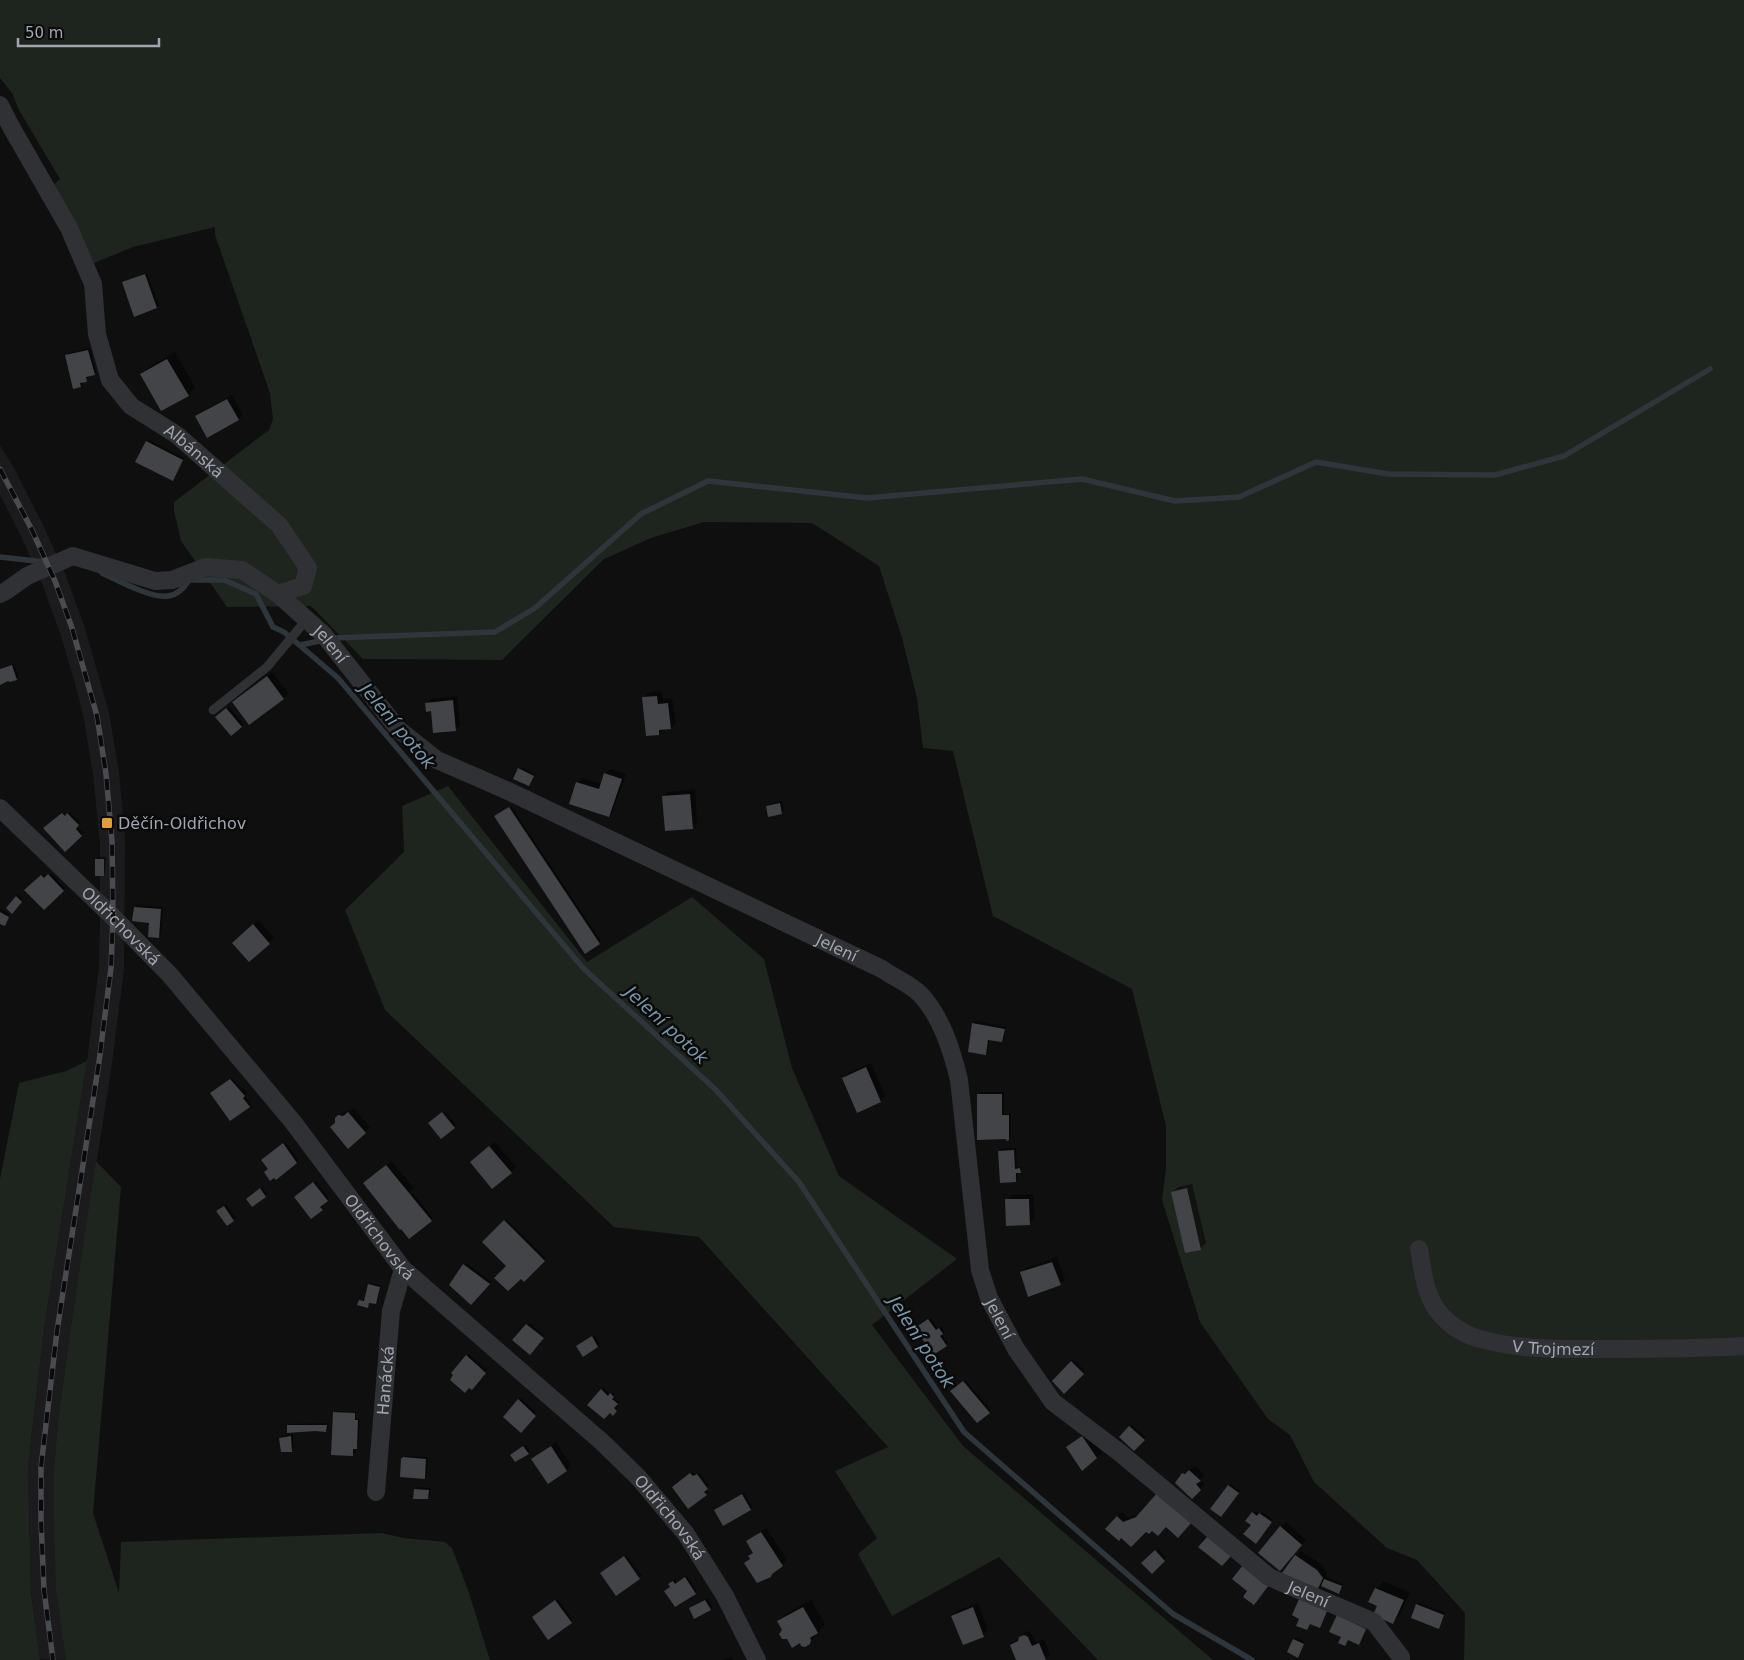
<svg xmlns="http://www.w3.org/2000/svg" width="1744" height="1660" font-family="'DejaVu Sans',sans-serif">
<rect width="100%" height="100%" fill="#0f0f10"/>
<polygon fill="#1b1b1d" points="0,445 14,468 43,525 66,576 84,625 109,713 119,772 125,840 124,969 112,1064 70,1332 58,1421 54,1468 54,1521 66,1660 40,1659 31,1591 28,1467 44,1329 87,1061 99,967 100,917 100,842 93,775 84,719 74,680 60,633 43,586 21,536 0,495"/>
<g fill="#1e241e">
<polygon points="0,0 1744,0 1744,1660 1464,1660 1465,1613 1417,1560 1387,1548 1314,1482 1290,1435 1268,1419 1200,1322 1162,1200 1166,1168 1166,1126 1132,989 993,916 953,751 923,748 917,698 902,638 879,566 812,523 704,522 651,538 604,559 502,660 363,659 311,606 227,607 181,541 174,511 174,502 269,430 273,419 270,393 215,235 215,227 133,247 92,264 52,186 60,179 19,110 12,93 0,78"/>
<polygon points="448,786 587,962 692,897 764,959 792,1068 839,1176 957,1259 872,1325 963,1446 1213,1660 1098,1660 999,1557 892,1616 858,1554 877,1538 835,1471 888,1447 699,1237 614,1227 385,1010 345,910 404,852 402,806"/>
<polygon points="87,1061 44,1329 28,1467 31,1591 40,1660 0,1660 0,1179 19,1083 66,1071"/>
<polygon points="96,1161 121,1187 93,1513 119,1593 121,1542 381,1533 404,1538 445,1542 452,1548 468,1590 490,1660 66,1660 56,1589 54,1521 54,1468 58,1421 70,1332"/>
</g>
<g fill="#0007">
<polygon points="147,273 159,305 135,315 123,283"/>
<polygon points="90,348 96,371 88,375 88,378 82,381 83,384 81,386 74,388 67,355 69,353"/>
<polygon points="175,352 195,387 188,395 141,374 149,367"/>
<polygon points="232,395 243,415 239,419 196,416 201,412"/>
<polygon points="149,440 184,458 175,477 147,442"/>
<polygon points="14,664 19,677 10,681 8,679 0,684 0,669"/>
<polygon points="272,672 288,693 283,698 239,697"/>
<polygon points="661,691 663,699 672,698 676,723 671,728 664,729 659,734 643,698 648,693"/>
<polygon points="457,696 460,725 455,730 426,704 431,699"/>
<polygon points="229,707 243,724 241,726 219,715"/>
<polygon points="521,767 535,774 529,785 519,769"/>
<polygon points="610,769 626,774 613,810 609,815 577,783 582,778 602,784 605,774"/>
<polygon points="695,789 697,823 692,828 663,797 668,792"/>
<polygon points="782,801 784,811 781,813 767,806 769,804"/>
<polygon points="511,806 601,941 599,943 498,814"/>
<polygon points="65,812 67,815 70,812 80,823 77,826 83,833 65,850 47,826"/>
<polygon points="99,857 106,857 105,873 103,875 97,859"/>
<polygon points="51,873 65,888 44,908 26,890 44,874 47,877"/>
<polygon points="18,894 23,899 14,910 7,908"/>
<polygon points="137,905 163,907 161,934 159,936 151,922 135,907"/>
<polygon points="0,909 10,914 5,924 0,922"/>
<polygon points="259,920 274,938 249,960 239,938"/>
<polygon points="975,1021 1006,1027 1004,1039 1002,1041 989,1039 988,1052 986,1054 973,1023"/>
<polygon points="871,1063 885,1096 880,1101 843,1078 848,1073"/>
<polygon points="232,1078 241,1089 243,1088 247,1093 245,1095 251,1104 230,1120 213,1092"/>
<polygon points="980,1092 1004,1092 1004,1114 1011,1114 1011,1137 1009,1139 978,1094"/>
<polygon points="354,1108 370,1128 348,1147 336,1123 336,1119 345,1111 349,1111"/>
<polygon points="445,1111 456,1125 442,1138 430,1124"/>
<polygon points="285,1142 299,1160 276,1178 269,1169 264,1158"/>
<polygon points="495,1142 516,1167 511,1172 476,1157"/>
<polygon points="1016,1148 1017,1167 1022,1167 1022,1169 1017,1172 1018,1178 1016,1180 999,1151 1001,1149"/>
<polygon points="391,1161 414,1188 387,1210 389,1212 413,1193 433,1218 409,1237 387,1212 365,1183"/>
<polygon points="316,1181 329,1198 321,1205 324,1208 322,1210 298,1195"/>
<polygon points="1192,1184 1206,1243 1201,1248 1186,1252 1173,1192 1178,1187"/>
<polygon points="262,1187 267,1194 265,1196 249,1197"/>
<polygon points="1033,1194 1035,1218 1030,1223 1007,1200 1012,1195"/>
<polygon points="226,1204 236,1218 228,1224 220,1209"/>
<polygon points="506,1219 546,1258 524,1280 484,1242"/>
<polygon points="1057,1257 1065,1279 1060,1284 1021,1273 1026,1268"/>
<polygon points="466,1263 491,1281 471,1303 450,1285"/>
<polygon points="371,1283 381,1285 377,1301 375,1303 370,1302 367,1306 360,1301 362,1299 366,1299 369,1285"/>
<polygon points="931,1318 938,1329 941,1326 944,1331 941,1333 948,1343 946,1345 918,1326"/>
<polygon points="529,1323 545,1336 530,1354 514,1340"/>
<polygon points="595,1335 600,1344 583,1355 580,1344"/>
<polygon points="469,1354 487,1370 472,1389 452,1373"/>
<polygon points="1074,1360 1085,1371 1064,1392 1053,1381"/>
<polygon points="965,1380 991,1410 989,1412 952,1392"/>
<polygon points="603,1388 611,1394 613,1392 615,1394 613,1396 619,1402 616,1405 618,1408 615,1412 589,1404"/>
<polygon points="521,1398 537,1413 521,1432 505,1417"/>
<polygon points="337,1411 356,1412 356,1419 360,1419 358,1446 355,1448 355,1453 353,1455 334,1413"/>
<polygon points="329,1423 328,1429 326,1431 288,1426 290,1424"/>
<polygon points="1132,1425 1146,1437 1134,1450 1121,1437"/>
<polygon points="1087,1432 1102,1453 1083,1469 1067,1447"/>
<polygon points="293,1434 294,1448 291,1450 280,1438 282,1436"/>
<polygon points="556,1442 571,1466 566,1471 533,1459"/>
<polygon points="526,1445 530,1451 528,1453 514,1453"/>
<polygon points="406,1456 428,1457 427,1476 425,1478 402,1460"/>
<polygon points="1195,1466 1205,1475 1200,1479 1205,1484 1197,1493 1183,1474"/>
<polygon points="693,1472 696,1475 699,1473 709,1486 706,1489 708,1492 706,1494 676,1485"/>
<polygon points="1231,1484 1240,1491 1223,1514 1212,1508"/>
<polygon points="417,1487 431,1488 430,1495 428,1498 415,1489"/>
<polygon points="744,1493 752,1506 750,1509 716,1510"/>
<polygon points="1255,1511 1260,1514 1262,1512 1273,1520 1258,1540 1253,1524 1253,1513"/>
<polygon points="1122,1512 1128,1518 1142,1513 1166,1526 1122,1537 1107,1528"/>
<polygon points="1286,1522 1306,1540 1285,1565 1281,1527"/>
<polygon points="766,1528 787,1560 770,1576 746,1563 754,1552 748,1541"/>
<polygon points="1158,1549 1166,1558 1152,1573 1143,1563"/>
<polygon points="1301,1551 1322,1565 1327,1573 1325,1576 1343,1584 1339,1592 1322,1585 1316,1592 1283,1574"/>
<polygon points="626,1555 642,1576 617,1594 604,1571"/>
<polygon points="687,1576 697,1591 695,1593 671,1587 672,1582 675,1580 677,1583"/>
<polygon points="1384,1581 1410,1593 1400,1615 1392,1623 1379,1606 1376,1589"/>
<polygon points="708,1598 712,1607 710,1609 692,1606"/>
<polygon points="558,1599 573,1620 571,1622 536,1615"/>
<polygon points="811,1600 825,1624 809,1643 800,1641 783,1630 778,1621 786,1614"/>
<polygon points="978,1603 988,1630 983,1635 953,1616 957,1611"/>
<polygon points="1419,1603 1445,1612 1439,1627 1417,1605"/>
<polygon points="1029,1631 1037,1642 1044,1639 1050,1655 1046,1660 1017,1660 1011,1645 1025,1632"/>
<polygon points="1296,1637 1305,1642 1298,1657 1288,1652"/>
<polygon points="732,1656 733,1660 722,1660"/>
</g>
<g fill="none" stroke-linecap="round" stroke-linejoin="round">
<g stroke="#2e363c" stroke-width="5.5">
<polyline points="0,557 45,562"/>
<path d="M102,573C117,580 152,599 168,596C178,595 184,588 189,580H224L256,594L273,627L284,632L338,678L583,968L715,1089L799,1182L964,1432L1173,1614L1252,1660"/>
<polyline points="300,645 334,638 495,632 535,608 641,514 708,481 867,498 1082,479 1175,501 1239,497 1316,462 1388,474 1495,475 1564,456 1710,369"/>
</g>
</g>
<g fill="#434448">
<polygon points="145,274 157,308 134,317 122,282"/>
<polygon points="88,350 95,375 86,377 87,382 80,383 81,387 73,389 65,355"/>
<polygon points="167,359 189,396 161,411 140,374"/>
<polygon points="227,399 239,420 207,438 195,416"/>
<polygon points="146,441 183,460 173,481 135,462"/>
<polygon points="12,665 17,680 10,682 8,681 0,685 0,669"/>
<polygon points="267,676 284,699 249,725 232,702"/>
<polygon points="657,696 658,704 668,703 671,729 659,730 659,735 646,736 642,697"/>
<polygon points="453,700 456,731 433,733 431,711 426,712 425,703"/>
<polygon points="226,708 242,727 231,736 215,717"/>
<polygon points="518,768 534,776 529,786 513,779"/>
<polygon points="604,773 622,779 609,817 569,804 576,782 599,789"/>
<polygon points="690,794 693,829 665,831 662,796"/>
<polygon points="780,803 782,814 768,817 766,806"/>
<polygon points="509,807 600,944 585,954 494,816"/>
<polygon points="62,813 65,816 67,813 79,825 76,829 82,836 65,852 43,828"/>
<rect x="95" y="859" width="9" height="17"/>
<polygon points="48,874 64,891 44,910 24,890 41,875 44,878"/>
<polygon points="16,896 22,902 12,914 6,908"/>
<polygon points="134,907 161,909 159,938 148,937 149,923 132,921"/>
<polygon points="0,912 9,917 5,926 0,924"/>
<polygon points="253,924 270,944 249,962 232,943"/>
<polygon points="972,1023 1005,1029 1002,1042 988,1040 986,1055 968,1052"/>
<polygon points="866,1067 881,1102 857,1113 842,1078"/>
<polygon points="230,1079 245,1096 243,1098 250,1107 230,1121 210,1093"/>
<polygon points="977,1094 1002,1094 1002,1115 1009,1115 1009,1140 1006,1141 1006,1139 977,1140"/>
<polygon points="348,1112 366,1133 348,1149 330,1127 335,1123 335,1118 338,1115 343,1116"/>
<polygon points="442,1112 455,1128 441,1139 428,1123"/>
<polygon points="283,1143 297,1163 276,1180 274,1178 270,1181 264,1172 268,1169 261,1160"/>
<polygon points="489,1146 512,1173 492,1189 470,1162"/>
<polygon points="1014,1150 1015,1169 1020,1168 1021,1173 1016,1173 1016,1182 1000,1183 998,1151"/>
<polygon points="386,1165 432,1221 409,1239 401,1229 400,1230 363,1183"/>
<polygon points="313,1182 328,1201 320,1207 323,1210 311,1219 294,1197"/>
<polygon points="260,1188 266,1197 252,1207 246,1199"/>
<polygon points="1187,1188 1201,1250 1185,1253 1171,1192"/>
<polygon points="1005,1199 1029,1199 1030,1225 1006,1226"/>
<polygon points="224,1206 234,1221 227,1226 216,1211"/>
<polygon points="504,1220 545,1261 524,1282 521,1279 508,1291 494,1278 506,1266 482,1242"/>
<polygon points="1052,1262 1061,1285 1028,1297 1020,1272"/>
<polygon points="463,1264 490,1284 471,1305 449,1285"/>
<polygon points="368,1284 380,1287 376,1304 369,1303 368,1308 357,1305 359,1300 364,1301"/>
<polygon points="928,1319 936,1330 939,1328 943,1334 940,1336 947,1346 933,1355 915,1328"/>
<polygon points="526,1324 544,1338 530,1355 512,1340"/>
<polygon points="592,1336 598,1347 583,1357 576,1346"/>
<polygon points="466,1355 486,1373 472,1390 469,1388 465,1393 450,1380 453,1375 451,1373"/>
<polygon points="1071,1361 1084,1374 1064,1394 1052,1381"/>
<polygon points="963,1381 990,1413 977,1423 950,1391"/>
<polygon points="601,1389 608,1396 610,1393 614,1397 612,1399 618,1404 614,1408 617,1411 613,1416 610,1413 604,1419 587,1405"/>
<polygon points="518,1399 536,1416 521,1433 503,1417"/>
<polygon points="333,1412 355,1413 355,1420 358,1420 357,1449 353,1449 353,1456 331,1455"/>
<polygon points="287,1425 327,1425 326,1432 315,1431 287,1433"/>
<polygon points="1129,1426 1145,1440 1134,1451 1119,1437"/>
<polygon points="291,1436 292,1452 281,1452 279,1438"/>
<polygon points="1082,1436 1097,1458 1082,1471 1066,1447"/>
<polygon points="523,1446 529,1454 515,1462 510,1455"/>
<polygon points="551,1446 567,1471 548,1484 531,1459"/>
<polygon points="403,1457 426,1459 425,1479 400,1477 401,1459"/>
<polygon points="1189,1470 1201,1481 1196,1484 1201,1490 1192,1499 1175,1483 1182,1473 1185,1474"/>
<polygon points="690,1473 693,1476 697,1474 708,1489 704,1492 707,1495 688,1509 672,1487"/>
<polygon points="1228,1485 1239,1493 1221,1517 1210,1509"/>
<polygon points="414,1489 429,1490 428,1499 413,1499"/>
<polygon points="1158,1492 1192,1522 1178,1538 1166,1527 1158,1536 1152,1531 1149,1534 1146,1532 1131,1547 1121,1538 1119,1541 1105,1529 1117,1516 1123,1522 1136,1517"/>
<polygon points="742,1494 751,1510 723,1526 714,1510"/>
<polygon points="1252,1512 1257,1516 1259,1513 1272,1522 1256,1544 1243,1534 1251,1525 1245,1521"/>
<polygon points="1280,1526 1302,1545 1280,1571 1258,1553"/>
<polygon points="761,1532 783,1566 772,1574 771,1577 757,1583 744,1563 750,1559 748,1556 753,1553 746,1541"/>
<polygon points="1208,1536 1231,1556 1222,1566 1198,1547"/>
<polygon points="1155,1550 1165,1561 1152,1574 1141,1563"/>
<polygon points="1295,1555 1317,1570 1323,1578 1316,1593 1282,1573"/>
<polygon points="624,1556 640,1579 616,1596 600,1573"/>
<polygon points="1243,1565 1269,1585 1254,1605 1243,1597 1247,1591 1232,1579"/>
<polygon points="685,1577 696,1594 675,1607 664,1591 670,1587 668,1584 673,1581 675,1584"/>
<polygon points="1324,1579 1342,1586 1339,1594 1321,1586"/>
<polygon points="1375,1588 1404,1600 1393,1624 1373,1615 1377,1606 1368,1602"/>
<polygon points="1299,1599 1327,1611 1320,1628 1310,1624 1307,1630 1296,1626 1299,1619 1292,1615"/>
<polygon points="555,1600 572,1623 548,1640 532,1617"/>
<polygon points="705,1600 711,1610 694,1619 689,1608"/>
<polygon points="1416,1604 1444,1615 1439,1629 1411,1618"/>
<polygon points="803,1607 818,1633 810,1638 811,1640 810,1644 805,1647 801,1646 800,1643 792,1648 787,1639 782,1639 779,1634 782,1630 777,1621"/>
<polygon points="973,1607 984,1637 963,1645 951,1616"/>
<polygon points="1337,1615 1366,1629 1359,1645 1348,1640 1345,1646 1338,1643 1341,1637 1329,1632"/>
<polygon points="1024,1635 1028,1637 1032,1646 1039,1643 1046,1660 1016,1660 1010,1645 1018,1641 1019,1637"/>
<polygon points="1293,1639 1304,1644 1298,1658 1287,1652"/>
</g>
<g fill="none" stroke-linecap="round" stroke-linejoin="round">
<polyline stroke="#303135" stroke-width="9" points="213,710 267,667 307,619"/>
<g stroke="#303135" stroke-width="18">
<path id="s1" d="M0,105L10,125L69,228L93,284L97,334L110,380L131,406L177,435L279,525L308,568L303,586L278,594"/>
<path id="s2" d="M0,594L6,591L27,576L73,556L155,581L172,580L206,567L242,570L278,594L324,635L398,729L437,760L506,790L882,969C893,977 912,985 921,995C942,1018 952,1051 959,1080L980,1270L989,1298L1016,1349L1053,1402L1119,1452L1269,1577L1374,1622L1401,1657V1660"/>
<path id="s3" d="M0,808L113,917L170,975L293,1122L403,1269L602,1442L638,1477L686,1534L725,1596L757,1660"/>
<path id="s4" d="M1419,1249C1423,1272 1425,1298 1442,1316C1451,1326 1465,1335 1477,1338C1516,1350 1559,1349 1599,1349C1647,1349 1696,1349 1744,1346"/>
<path id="s5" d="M376,1492L391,1311L403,1269"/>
</g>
<defs>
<polyline id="rail" points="0,469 32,530 55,581 72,628 97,716 106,774 112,841 113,917 111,968 99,1062 57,1331 41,1467 41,1521 44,1590 53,1660"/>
</defs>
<use href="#rail" stroke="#494b50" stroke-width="5.5"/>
<use href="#rail" stroke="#0a0a0b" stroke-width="4" stroke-dasharray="11" stroke-linecap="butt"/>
</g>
<rect fill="#e39f34" stroke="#0a0a0b" stroke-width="2" x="101" y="817" width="12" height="12" rx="2.5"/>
<g text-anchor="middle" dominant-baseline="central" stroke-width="5" stroke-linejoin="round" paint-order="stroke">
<g font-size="16" fill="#a1a6b0" stroke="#0a0a0b">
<text stroke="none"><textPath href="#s1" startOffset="411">Albánská</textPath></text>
<text stroke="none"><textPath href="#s2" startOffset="374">Jelení</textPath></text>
<text stroke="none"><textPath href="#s3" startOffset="169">Oldřichovská</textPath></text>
<text stroke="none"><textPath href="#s2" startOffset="974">Jelení</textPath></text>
<text stroke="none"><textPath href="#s3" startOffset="574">Oldřichovská</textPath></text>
<text stroke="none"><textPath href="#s2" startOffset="1409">Jelení</textPath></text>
<text stroke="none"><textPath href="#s4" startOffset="191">V Trojmezí</textPath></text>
<text stroke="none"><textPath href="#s5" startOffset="112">Hanácká</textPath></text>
<text stroke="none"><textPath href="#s3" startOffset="979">Oldřichovská</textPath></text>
<text stroke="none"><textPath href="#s2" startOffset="1829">Jelení</textPath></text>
</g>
<g font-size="16" fill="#a1a6b0" stroke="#0a0a0b" text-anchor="start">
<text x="118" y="823">Děčín-Oldřichov</text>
</g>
<g font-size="18" font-style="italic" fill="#7a96a9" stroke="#0a0a0b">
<text transform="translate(398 726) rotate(50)">Jelení potok</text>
<text transform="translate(667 1025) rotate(43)">Jelení potok</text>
<text transform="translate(922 1342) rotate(57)">Jelení potok</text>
</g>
</g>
<path d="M18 38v8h141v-8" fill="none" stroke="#a1a6b0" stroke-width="2.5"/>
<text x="25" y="38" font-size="15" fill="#a1a6b0" stroke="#0a0a0b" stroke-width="4" paint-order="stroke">50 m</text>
</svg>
